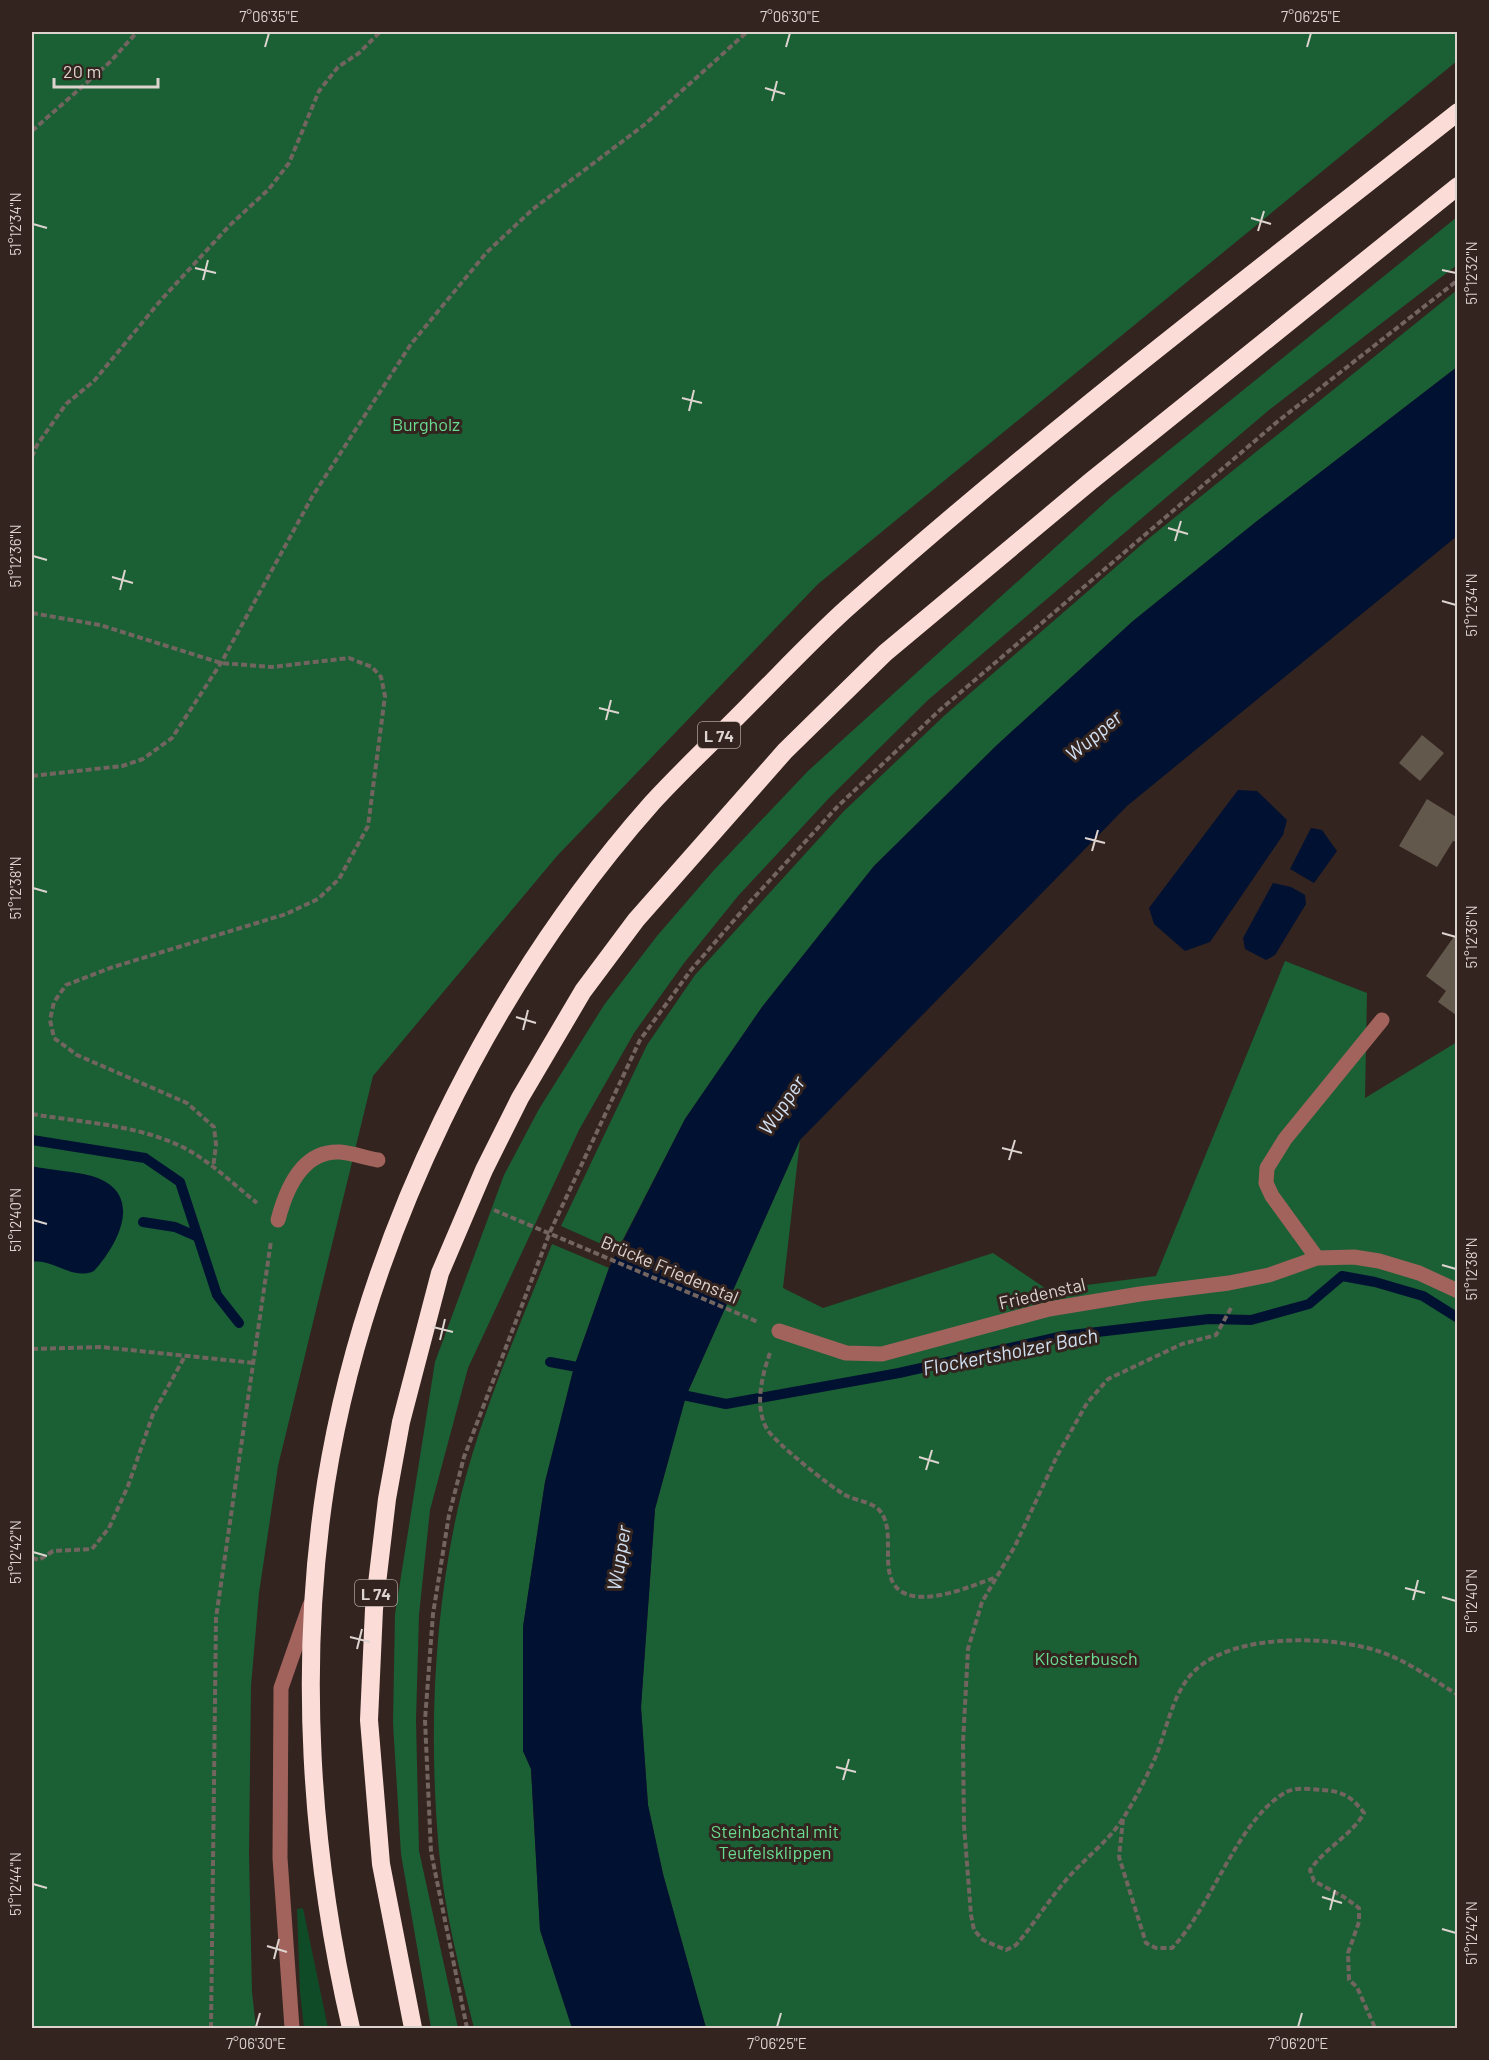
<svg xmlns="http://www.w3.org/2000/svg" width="1489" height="2060" font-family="Barlow,sans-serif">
<rect width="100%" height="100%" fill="#33241f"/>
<polygon fill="#104b27" points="303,1908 328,2028 304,2028 300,1992 297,1909"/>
<g fill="#1b5f34">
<polygon points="32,32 1457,32 1457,61 818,584 557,856 373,1076 278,1466 259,1593 251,1686 249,1854 252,1992 256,2028 32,2028"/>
<polygon points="1457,217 1457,265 1269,410 928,700 830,797 738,896 684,963 634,1033 579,1130 468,1368 430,1510 419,1615 416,1720 419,1851 458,2028 431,2028 401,1854 393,1723 395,1614 435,1362 504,1175 539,1109 604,1005 657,936 714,870 808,771 1111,497"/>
<polygon points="1457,290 1457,367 1257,521 1133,621 997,745 874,866 762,1007 685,1119 617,1251 561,1226 647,1045 695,975 844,811 945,715 1148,539"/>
<polygon points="1285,961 1367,993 1365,1098 1457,1042 1457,2028 706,2028 663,1874 648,1805 641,1707 655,1509 686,1396 800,1140 783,1288 823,1308 993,1253 1048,1290 1156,1276"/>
<path d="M552,1244L609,1268L574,1367L545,1482L523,1627V1751L531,1769L540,1930L572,2028H474C460,1971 444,1910 439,1851C429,1740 433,1626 456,1517C476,1423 517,1333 552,1244Z"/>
</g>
<g fill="#001132">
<polygon points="1457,367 1457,536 1127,806 800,1140 686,1396 655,1509 641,1707 648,1805 663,1874 706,2028 572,2028 540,1930 531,1769 523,1751 523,1627 545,1482 574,1367 609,1268 685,1119 762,1007 874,866 997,745 1133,621 1257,521"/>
<polygon points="1238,790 1257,791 1287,820 1283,835 1210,942 1185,951 1154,924 1149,908"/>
<polygon points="1311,828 1322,830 1337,851 1314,883 1290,869"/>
<polygon points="1273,883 1291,887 1305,895 1306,904 1275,955 1266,960 1245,949 1243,938"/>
<path d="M32,1166C52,1171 82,1171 100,1179C143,1198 117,1246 94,1271C72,1281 53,1258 32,1262Z"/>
</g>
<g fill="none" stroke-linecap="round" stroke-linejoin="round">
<g stroke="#001132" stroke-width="10">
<polyline points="32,1140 145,1158 180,1182 217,1295 239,1323"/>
<polyline points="143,1222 175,1227 198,1237"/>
<polyline points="550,1362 588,1369"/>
<polyline points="673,1393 726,1404 899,1373 1063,1336 1209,1319 1251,1320 1309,1304 1342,1276 1375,1282 1423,1296 1458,1318"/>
</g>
</g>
<g fill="#62584b">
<polygon points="1422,735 1444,753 1420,781 1399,763"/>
<polygon points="1427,799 1458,818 1458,842 1453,841 1437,867 1399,846"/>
<polygon points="1458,931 1458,1013 1456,1015 1438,1002 1446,991 1426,976"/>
</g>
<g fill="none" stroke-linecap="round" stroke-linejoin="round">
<g stroke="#726560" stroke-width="4" stroke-dasharray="6 3" stroke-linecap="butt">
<polyline points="32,131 110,62 137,32"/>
<polyline points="32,457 37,445 66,404 94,381 161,300 229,226 269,189 289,163 319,91 338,67 359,53 380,32"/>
<polyline points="32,613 100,625 221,663 272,667 349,658 372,667 381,677 385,696 368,826 339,879 318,899 286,914 110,968 66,985 54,1002 50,1020 54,1038 77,1055 187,1103 214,1127 216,1145 213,1168"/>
<polyline points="32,776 122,766 143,759 172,738 221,663 312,497 411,344 487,252 533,209 644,125 747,32"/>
<path d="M32,1114C85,1123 148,1125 195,1154C217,1168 237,1187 257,1203"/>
<polyline points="494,1210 758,1322"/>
<path d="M1231,1308L1216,1335L1182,1344L1108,1379L1087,1403L1057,1456L1015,1546L982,1602L968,1649L963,1743L964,1825L971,1915L974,1930L983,1940L1006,1950L1016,1945C1034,1924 1048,1901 1066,1880C1084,1859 1110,1840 1124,1817C1136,1798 1147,1776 1156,1756C1166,1731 1172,1698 1189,1677C1224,1632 1329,1635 1378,1651C1406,1660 1432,1679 1458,1695"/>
<polyline points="32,1349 101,1347 255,1363"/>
<path d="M770,1353C762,1375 754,1407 767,1429C774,1442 833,1489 847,1496C857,1501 873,1502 880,1511C898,1533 876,1576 902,1592C926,1606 971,1586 994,1578"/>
<polyline points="32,1558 39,1560 53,1551 92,1549 109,1528 128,1486 153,1414 185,1356"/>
<path d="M1123,1819L1119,1857L1146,1943L1156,1948H1172C1212,1907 1237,1820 1286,1792C1296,1787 1311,1789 1322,1790C1343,1791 1352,1797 1364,1813C1352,1835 1325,1848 1310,1870L1314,1881L1344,1897L1359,1908V1922L1348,1953L1349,1980L1357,1987L1375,2028"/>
<polyline points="211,2028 216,1618 271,1241"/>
<polyline points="467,2028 431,1852 425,1720 433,1614 449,1515 464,1457 550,1232 640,1040 691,970 749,903 838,806 941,709 1277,422 1458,280"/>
</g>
<g stroke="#a1635c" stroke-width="15">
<path d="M278,1220C286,1189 302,1150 340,1152C352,1153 366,1158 378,1160"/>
<polyline points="1317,1258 1272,1196 1266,1183 1267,1168 1285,1139 1382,1020"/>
<polyline points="779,1331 846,1353 882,1354 1049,1309 1140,1294 1229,1283 1269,1275 1317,1258 1354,1257 1379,1261 1419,1273 1458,1291"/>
<polyline points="292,2028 280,1858 281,1688 310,1605"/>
</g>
<g stroke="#fcdcd7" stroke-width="18">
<path d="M351,2028C310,1852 298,1663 326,1483C365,1239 489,987 652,803C684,768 720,735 753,701C784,670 814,638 846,609C1042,434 1252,275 1458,112"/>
<polyline points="413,2028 381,1864 369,1720 374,1609 387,1499 401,1422 440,1273 484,1170 520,1098 583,991 636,920 785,751 885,653 1091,481 1458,186"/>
</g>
</g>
<path fill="none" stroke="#ddd3cf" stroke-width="2" d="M265,47L269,33M786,47L790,33M1307,47L1311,33M765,88L785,94M772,101L777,81M1251,218L1271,224M33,224L47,228M1258,231L1264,211M195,268L216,273M1442,270L1456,273M203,280L208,260M682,398L702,403M689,411L694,390M1168,528L1188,534M1175,541L1181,521M33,556L47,560M112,577L133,583M120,590L125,570M1442,601L1456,605M599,708L619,713M606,720L611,700M1085,838L1105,843M1092,851L1098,830M33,888L47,892M1442,933L1456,937M516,1017L536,1023M523,1030L528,1010M1002,1148L1022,1153M1009,1160L1015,1140M33,1220L47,1224M1442,1265L1456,1269M433,1327L453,1332M440,1340L445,1319M919,1457L939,1463M926,1470L932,1450M33,1552L47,1556M1405,1588L1425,1593M1442,1597L1456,1601M1413,1600L1418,1580M350,1637L370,1642M357,1649L362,1629M836,1767L856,1772M843,1780L849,1759M33,1884L47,1888M1322,1897L1342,1903M1330,1910L1335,1890M1442,1929L1456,1933M267,1946L287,1952M274,1959L279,1939M256,2027L260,2013M777,2027L781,2013M1298,2027L1302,2013"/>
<g text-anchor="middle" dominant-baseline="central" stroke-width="6" stroke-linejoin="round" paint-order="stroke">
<g fill="#33241f" stroke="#aa9e9a" stroke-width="1.5">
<rect x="698" y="722" width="42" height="26" rx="4.5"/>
<rect x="355" y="1580" width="42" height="26" rx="4.5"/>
</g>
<g font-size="16" font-weight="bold" fill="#ddd3cf">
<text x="719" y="735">L 74</text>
<text x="376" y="1593">L 74</text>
</g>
<g font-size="18" fill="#6adc8f" stroke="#33241f">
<text x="426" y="424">Burgholz</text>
<text x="1086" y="1658">Klosterbusch</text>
<text x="775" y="1831">Steinbachtal mit<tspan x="775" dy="21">Teufelsklippen</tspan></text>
</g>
<g font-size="18" fill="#ddd3cf" stroke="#33241f">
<text transform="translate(670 1269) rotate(23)">Brücke Friedenstal</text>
<text transform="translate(1042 1293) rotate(-13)">Friedenstal</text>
</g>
<g font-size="20" font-style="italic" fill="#d2e1f4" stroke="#33241f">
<text transform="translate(1093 735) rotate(-40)">Wupper</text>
<text transform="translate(781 1105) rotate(-56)">Wupper</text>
<text transform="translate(1010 1351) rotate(-11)">Flockertsholzer Bach</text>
<text transform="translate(618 1558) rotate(-81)">Wupper</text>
</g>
</g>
<rect width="1489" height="2060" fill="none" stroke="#33241f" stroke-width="66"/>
<path d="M54 78v9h104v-9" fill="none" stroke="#ddd3cf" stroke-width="3"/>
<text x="63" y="78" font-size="18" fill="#ddd3cf" stroke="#33241f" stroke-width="4.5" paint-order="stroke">20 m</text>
<rect x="33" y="33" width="1423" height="1994" fill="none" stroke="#ddd3cf" stroke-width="2"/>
<g font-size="15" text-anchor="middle" fill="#ddd3cf">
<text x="269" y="22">7°06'35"E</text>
<text x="790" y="22">7°06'30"E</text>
<text x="1311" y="22">7°06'25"E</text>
<text transform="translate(16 224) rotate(-90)" y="5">51°12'34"N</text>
<text transform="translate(1472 273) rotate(-90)" y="5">51°12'32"N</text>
<text transform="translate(16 556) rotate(-90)" y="5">51°12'36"N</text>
<text transform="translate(1472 605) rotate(-90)" y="5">51°12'34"N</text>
<text transform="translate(16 888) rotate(-90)" y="5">51°12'38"N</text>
<text transform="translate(1472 937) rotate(-90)" y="5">51°12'36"N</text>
<text transform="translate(16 1220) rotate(-90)" y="5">51°12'40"N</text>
<text transform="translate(1472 1269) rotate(-90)" y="5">51°12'38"N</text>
<text transform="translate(16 1552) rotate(-90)" y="5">51°12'42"N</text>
<text transform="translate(1472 1601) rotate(-90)" y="5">51°12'40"N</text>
<text transform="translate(16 1884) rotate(-90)" y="5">51°12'44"N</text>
<text transform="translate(1472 1933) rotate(-90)" y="5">51°12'42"N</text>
<text x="256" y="2049">7°06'30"E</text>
<text x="777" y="2049">7°06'25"E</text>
<text x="1298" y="2049">7°06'20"E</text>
</g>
</svg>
